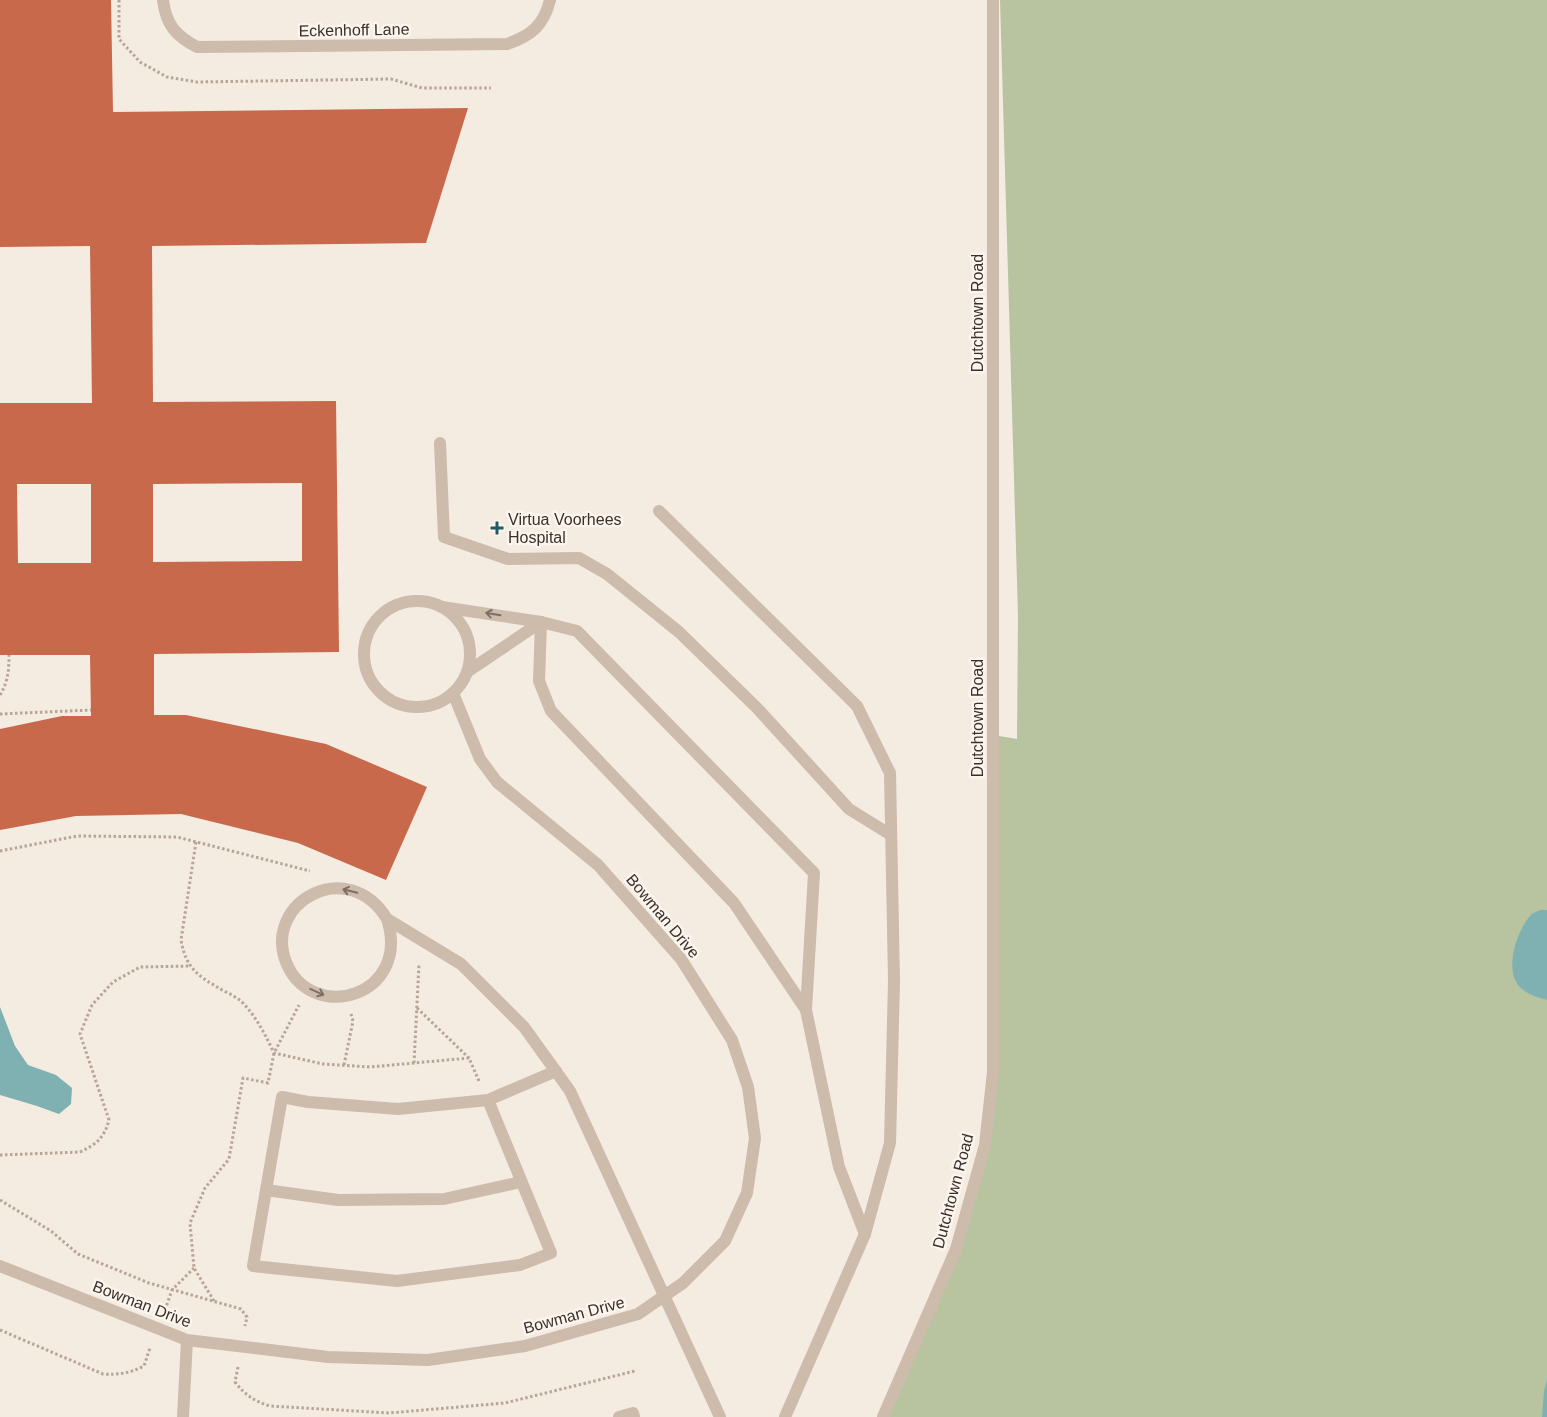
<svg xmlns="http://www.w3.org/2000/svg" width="1547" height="1417" font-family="Arial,sans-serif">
<rect width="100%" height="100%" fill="#f4ebe1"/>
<polygon fill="#b8c4a0" points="1000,0 1547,0 1547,1417 883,1417 956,1249 985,1145 993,1072 993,735 1017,739 1018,616"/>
<g fill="#7fb0b2">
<path d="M1540,910H1547V1000C1537,997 1526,994 1519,986C1504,969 1517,931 1530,916C1532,913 1536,912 1540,910Z"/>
<polygon points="0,1007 15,1046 28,1065 56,1075 72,1088 71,1104 59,1114 37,1106 0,1095"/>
<polygon points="1547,1380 1547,1417 1542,1417 1544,1391"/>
</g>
<path fill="#c8694b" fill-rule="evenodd" d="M0,0H111L113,112L468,108L426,243L152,246L153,402L336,401L339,652L154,654V715H186L326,744L427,787L386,880L298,843L181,814L76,816L0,830V729L62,716H91L90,655H0V403H92L90,246L0,247ZM302,483V561L153,562V484ZM17,484H91V563H18Z"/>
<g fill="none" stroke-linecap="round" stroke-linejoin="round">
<g stroke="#b9a596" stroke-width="3" stroke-dasharray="2.5 2.5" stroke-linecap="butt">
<polyline points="119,0 119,39 140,62 167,77 197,82 391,79 422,88 491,88"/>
<path d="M0,695C8,682 9,670 9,655"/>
<polyline points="0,714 91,710"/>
<path d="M196,842L181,940C186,970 200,977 224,991C230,994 236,997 241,1001C256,1016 265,1034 274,1053L323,1064L370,1067L469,1058L479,1081"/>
<polyline points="0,851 77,836 177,837 310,871"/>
<polyline points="417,1008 469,1058"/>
<polyline points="414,1063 419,964"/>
<polyline points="344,1065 353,1021 351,1014"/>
<path d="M0,1155L80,1152C97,1144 104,1138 109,1120L80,1034L92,1005L113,982L140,967L190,966"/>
<polyline points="0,1200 51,1231 78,1254 149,1283 241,1309 247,1317 245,1326"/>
<polyline points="214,1301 194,1268 190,1223 205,1188 229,1159 243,1078 268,1083 274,1053 299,1005"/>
<polyline points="165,1310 172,1290 194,1268"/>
<path d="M0,1330L103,1374C119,1375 130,1373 144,1366L150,1348"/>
<path d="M238,1367L235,1382C245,1395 254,1401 270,1406L389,1413L505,1403L635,1371"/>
</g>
<g stroke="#cdbbac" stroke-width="12">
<path d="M163,0C166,25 176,36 197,47L507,44C531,36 544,25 550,0"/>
<polyline points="440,443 444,537 508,559 579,558 607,574 679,632 757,708 849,809 891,835"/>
<polyline points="659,511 857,706 890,773 894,981 890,1143 865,1234 785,1417"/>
<circle cx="417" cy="654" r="53"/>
<polyline points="442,607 541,622 577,631 814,873 806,1010 839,1167 865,1234"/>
<polyline points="541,622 539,681 551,711 734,903 806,1010"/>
<polyline points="467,672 541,622"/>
<path d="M387,919C412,997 311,1025 286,962C263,902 348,855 387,919L461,964L524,1027L570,1091L720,1417"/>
<polyline points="488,1100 551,1253 520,1265 397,1281 253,1266 282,1097 308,1102 398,1109 488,1100 556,1071"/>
<polyline points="266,1190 338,1200 444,1199 521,1182"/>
<polyline points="619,1417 633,1413 634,1417"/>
</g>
<g stroke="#cdbbac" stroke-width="12">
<polyline points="0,1266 187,1340 328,1357 428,1360 525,1346 638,1314 683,1283 725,1241 747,1193 755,1138 748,1087 732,1040 681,959 598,865 497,782 480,759 453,693"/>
<polyline points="183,1417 187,1340"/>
<polyline points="883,1417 956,1249 985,1145 993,1072 993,0"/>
</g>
</g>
<defs><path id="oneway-shaft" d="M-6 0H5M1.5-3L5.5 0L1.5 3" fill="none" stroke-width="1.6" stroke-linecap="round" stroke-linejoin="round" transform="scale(1.25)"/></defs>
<g stroke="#7d6f65">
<use href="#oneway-shaft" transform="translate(493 614) rotate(-171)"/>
<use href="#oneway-shaft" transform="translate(350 891) rotate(-167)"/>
<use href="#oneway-shaft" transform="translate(317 992) rotate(24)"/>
</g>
<path fill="#1f5a5e" stroke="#fbf5ee" stroke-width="2" d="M494.5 520.5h5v5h5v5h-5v5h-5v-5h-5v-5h5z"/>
<g text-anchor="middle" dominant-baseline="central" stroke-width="5" stroke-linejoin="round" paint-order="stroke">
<g font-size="16" fill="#3b302b" stroke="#fbf5ee">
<text transform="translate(354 30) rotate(-1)">Eckenhoff Lane</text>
<text transform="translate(977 313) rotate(-90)">Dutchtown Road</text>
<text transform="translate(977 718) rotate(-90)">Dutchtown Road</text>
<text transform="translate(663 916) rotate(50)">Bowman Drive</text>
<text transform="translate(953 1191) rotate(-75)">Dutchtown Road</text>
<text transform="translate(142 1304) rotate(21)">Bowman Drive</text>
<text transform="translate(574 1315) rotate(-15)">Bowman Drive</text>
</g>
<g font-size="16" fill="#3b302b" stroke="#fbf5ee" text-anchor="start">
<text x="508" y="519">Virtua Voorhees<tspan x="508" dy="18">Hospital</tspan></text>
</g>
</g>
</svg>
